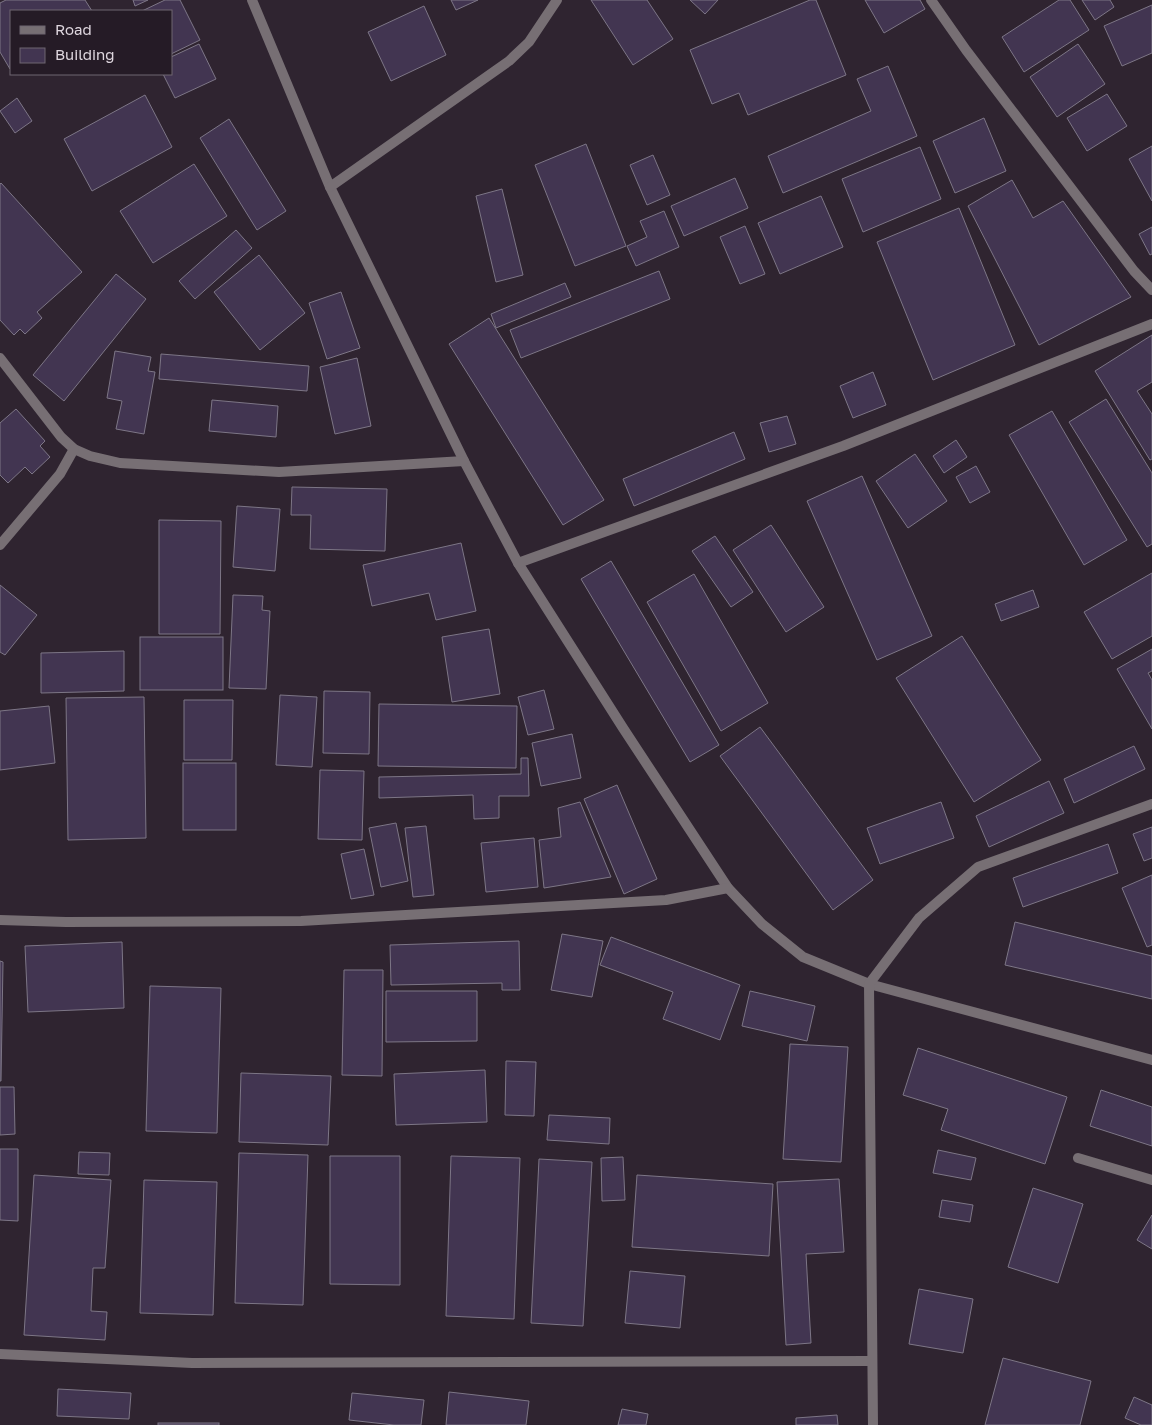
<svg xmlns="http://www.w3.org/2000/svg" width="1152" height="1425" font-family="'Golos Text',sans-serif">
<rect width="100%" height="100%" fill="#2f2430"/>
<g fill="#423551" stroke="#7d7686">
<polygon points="6,0 85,0 92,11 11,11 10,69 0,52 0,3"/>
<polygon points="133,0 148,0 135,6"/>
<polygon points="165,0 180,0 200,40 171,54 171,11 142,11"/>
<polygon points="451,0 478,0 456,10"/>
<polygon points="591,0 647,0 673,39 633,65"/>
<polygon points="690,0 718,0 705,14"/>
<polygon points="810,0 816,0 846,75 748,115 739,93 712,104 690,50"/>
<polygon points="865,0 920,0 925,9 884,33"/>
<polygon points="1059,0 1070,0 1089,30 1024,72 1002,37"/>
<polygon points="1082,0 1110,0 1114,7 1095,20"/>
<polygon points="1152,5 1152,53 1122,66 1104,26"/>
<polygon points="424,6 446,55 391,81 368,32"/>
<polygon points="199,44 216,79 175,98 163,74 171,74 171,57"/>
<polygon points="1078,44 1105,84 1057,117 1030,77"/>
<polygon points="888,66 917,136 783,193 768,156 871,111 857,79"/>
<polygon points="1107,94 1127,126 1087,151 1067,118"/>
<polygon points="145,95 172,147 92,191 64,139"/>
<polygon points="17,98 32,121 15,133 0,111"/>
<polygon points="984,118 1006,171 955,193 933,141"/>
<polygon points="229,119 286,211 257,230 200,138"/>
<polygon points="586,144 626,246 575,266 535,165"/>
<polygon points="1152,146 1152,201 1129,159"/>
<polygon points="920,147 941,199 863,232 842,179"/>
<polygon points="653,155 670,195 647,205 630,165"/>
<polygon points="194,164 227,216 153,263 120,211"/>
<polygon points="735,178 748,208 684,236 671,206"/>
<polygon points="1012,180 1033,218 1063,201 1131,297 1039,345 968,206"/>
<polygon points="1,183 82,272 37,312 42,318 25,334 20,329 14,335 0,320 0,184"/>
<polygon points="502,189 523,275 496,282 476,196"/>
<polygon points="821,196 843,247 780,274 758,223"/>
<polygon points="959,208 1015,345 933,380 877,242"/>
<polygon points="664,211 679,247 636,266 627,246 647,237 640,221"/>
<polygon points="745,226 765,274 740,284 720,237"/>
<polygon points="1152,227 1152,254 1150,255 1139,234"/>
<polygon points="236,230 252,248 195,299 179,281"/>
<polygon points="259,255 305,313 260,350 214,292"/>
<polygon points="659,271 670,299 521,358 510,330"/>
<polygon points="116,274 146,299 64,401 33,375"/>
<polygon points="565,283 571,297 496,328 491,314"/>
<polygon points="341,292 360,348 327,359 309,303"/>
<polygon points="489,318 604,500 563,525 449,344"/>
<polygon points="1152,335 1152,382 1137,391 1152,414 1152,459 1150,460 1095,371"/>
<polygon points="115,351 151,357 148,371 155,372 144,434 116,429 122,401 107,398"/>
<polygon points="161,354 309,366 307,391 159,379"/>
<polygon points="357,358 371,426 335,434 320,367"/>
<polygon points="873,372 886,405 853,418 840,386"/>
<polygon points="1106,399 1152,473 1152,544 1147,547 1069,422"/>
<polygon points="212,400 278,406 276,437 209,431"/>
<polygon points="16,409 45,441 40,446 50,457 32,474 25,467 8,483 0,475 0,423"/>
<polygon points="1052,411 1127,540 1084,565 1009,435"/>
<polygon points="787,416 796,444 769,452 760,423"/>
<polygon points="734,432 745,459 634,506 623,479"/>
<polygon points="956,440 967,457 944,473 933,456"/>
<polygon points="915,454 947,501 908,528 876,481"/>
<polygon points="976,466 990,492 970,503 956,477"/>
<polygon points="862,476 932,636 877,660 807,501"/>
<polygon points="292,487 387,489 385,551 310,549 311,515 291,515"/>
<polygon points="237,506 280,509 275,571 233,567"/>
<polygon points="159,520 221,521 220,634 159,634"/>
<polygon points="771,525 824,607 786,632 733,550"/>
<polygon points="715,536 753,592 731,607 692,551"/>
<polygon points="461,543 476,611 436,620 429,593 372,606 363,565"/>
<polygon points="611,561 719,745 690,762 581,579"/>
<polygon points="1152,573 1152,636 1112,659 1084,612"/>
<polygon points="694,574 768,703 721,731 647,602"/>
<polygon points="0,585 37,615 5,655 0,652"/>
<polygon points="1033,590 1039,607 1001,621 995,604"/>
<polygon points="233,595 263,596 262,610 270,611 266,689 229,688"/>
<polygon points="489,629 500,694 452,702 442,637"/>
<polygon points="962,636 1041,760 974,802 896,678"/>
<rect x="140" y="637" width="83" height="53"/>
<polygon points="1152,649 1152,671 1148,673 1152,680 1152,729 1117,669"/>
<polygon points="124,651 124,691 41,693 41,653"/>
<polygon points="544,690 554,729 528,735 518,697"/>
<polygon points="324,691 370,692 369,754 323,753"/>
<polygon points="280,695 317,697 312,767 276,765"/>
<polygon points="144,697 146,838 68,840 66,698"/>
<polygon points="184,700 233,700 232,760 184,760"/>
<polygon points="379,704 517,706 516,768 378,766"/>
<polygon points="49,706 55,763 0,770 0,711"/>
<polygon points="760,727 873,880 833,910 720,756"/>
<polygon points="572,734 581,778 541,786 532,743"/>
<polygon points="1134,746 1145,769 1074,803 1064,779"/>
<polygon points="521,758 528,758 529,796 499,796 499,818 474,819 473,795 379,798 379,777 521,774"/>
<rect x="183" y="763" width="53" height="67"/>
<polygon points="320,770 364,771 362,840 318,839"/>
<polygon points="1049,781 1064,813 989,847 976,816"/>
<polygon points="617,785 657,879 624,894 584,799"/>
<polygon points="580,802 611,877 544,888 539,840 561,837 558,808"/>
<polygon points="941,802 954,838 880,864 867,828"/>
<polygon points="396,823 408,881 381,887 369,828"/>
<polygon points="426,826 434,895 413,897 405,828"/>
<polygon points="1152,827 1152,858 1144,861 1133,834"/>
<polygon points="534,838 538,887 486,892 481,843"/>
<polygon points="1108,844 1118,873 1023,907 1013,878"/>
<polygon points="364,849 374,895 351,899 341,854"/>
<polygon points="1152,875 1152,945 1147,947 1122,888"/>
<polygon points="1015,922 1152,956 1152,999 1005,965"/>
<polygon points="562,934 603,941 592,997 551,990"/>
<polygon points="611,937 740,985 720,1040 663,1019 673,992 600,965"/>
<polygon points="519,941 520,990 502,990 502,983 391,985 390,945"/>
<polygon points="122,942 124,1008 28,1012 25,946"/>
<polygon points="0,961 3,962 1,1081 0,1081"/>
<polygon points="344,970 383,970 382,1076 342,1075"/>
<polygon points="150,986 221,988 217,1133 146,1131"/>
<polygon points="386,991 477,991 477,1041 386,1042"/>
<polygon points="750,991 815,1006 807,1041 742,1026"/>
<polygon points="790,1044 848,1047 841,1162 783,1159"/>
<polygon points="918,1048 1067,1097 1045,1164 941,1130 948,1109 903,1095"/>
<polygon points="506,1061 536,1062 534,1116 505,1115"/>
<polygon points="485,1070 487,1122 396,1125 394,1074"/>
<polygon points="241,1073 331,1076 328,1145 239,1142"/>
<polygon points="0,1087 14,1087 15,1134 0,1135"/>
<polygon points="1101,1090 1152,1107 1152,1146 1090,1126"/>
<polygon points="549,1115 610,1118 609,1144 547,1140"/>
<polygon points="0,1149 18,1149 18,1221 0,1220"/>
<polygon points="938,1150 976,1158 971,1180 933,1173"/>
<polygon points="79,1152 110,1153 109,1175 78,1174"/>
<polygon points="239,1153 308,1155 303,1305 235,1303"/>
<polygon points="330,1156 400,1156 400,1285 330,1284"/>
<polygon points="451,1156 520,1158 514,1319 446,1316"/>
<polygon points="623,1157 625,1200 602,1201 601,1158"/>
<polygon points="539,1159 592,1162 583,1326 531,1323"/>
<polygon points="34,1175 111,1180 105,1268 93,1268 91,1311 107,1312 105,1340 24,1335"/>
<polygon points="637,1175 773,1184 769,1256 632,1247"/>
<polygon points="839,1179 844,1252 806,1254 811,1343 786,1345 777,1182"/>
<polygon points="144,1180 217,1182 213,1315 140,1313"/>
<polygon points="1033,1188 1083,1204 1058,1283 1008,1267"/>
<polygon points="942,1200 973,1205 970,1222 939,1217"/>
<polygon points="1152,1215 1152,1249 1137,1240"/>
<polygon points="630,1271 685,1276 680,1328 625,1323"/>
<polygon points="919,1289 973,1299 963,1353 909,1344"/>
<polygon points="1003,1358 1091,1381 1080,1425 985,1425"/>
<polygon points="58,1389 131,1393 129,1419 57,1416"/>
<polygon points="449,1392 529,1401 526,1425 446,1425"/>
<polygon points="352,1393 424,1400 421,1425 394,1425 349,1420"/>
<polygon points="1134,1397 1152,1405 1152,1425 1141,1425 1125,1418"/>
<polygon points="622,1409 648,1414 646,1425 618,1425"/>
<polygon points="837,1415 838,1425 796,1425 796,1418"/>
<rect x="158" y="1423" width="61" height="2"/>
</g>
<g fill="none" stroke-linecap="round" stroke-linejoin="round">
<g stroke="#776f74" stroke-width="10">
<polyline points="252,0 330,187 464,461 518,563 623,728 728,888 762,924 803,957 869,984 1152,1060"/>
<polyline points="931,0 966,50 1134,271 1152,290"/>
<polyline points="330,187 509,61 529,42 557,0"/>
<polyline points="0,358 61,437 74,449 90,456 120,463 279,472 464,461"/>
<polyline points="0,545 60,474 74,449"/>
<polyline points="518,563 843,446 1152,324"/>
<polyline points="0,920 66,922 301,921 666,900 728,888"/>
<polyline points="1078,1158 1152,1180"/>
<polyline points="0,1354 192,1363 872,1361"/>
<polyline points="873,1425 869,984 919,918 978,867 1152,804"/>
</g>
</g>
<rect x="10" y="10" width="162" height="65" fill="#251b26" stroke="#6f6670"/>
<rect x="20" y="26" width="25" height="8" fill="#776f74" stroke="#6f6670"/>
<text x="55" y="35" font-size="15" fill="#dfd7df">Road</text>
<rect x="20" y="48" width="25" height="15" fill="#423551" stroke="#6f6670"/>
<text x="55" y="60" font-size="15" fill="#dfd7df">Building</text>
</svg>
